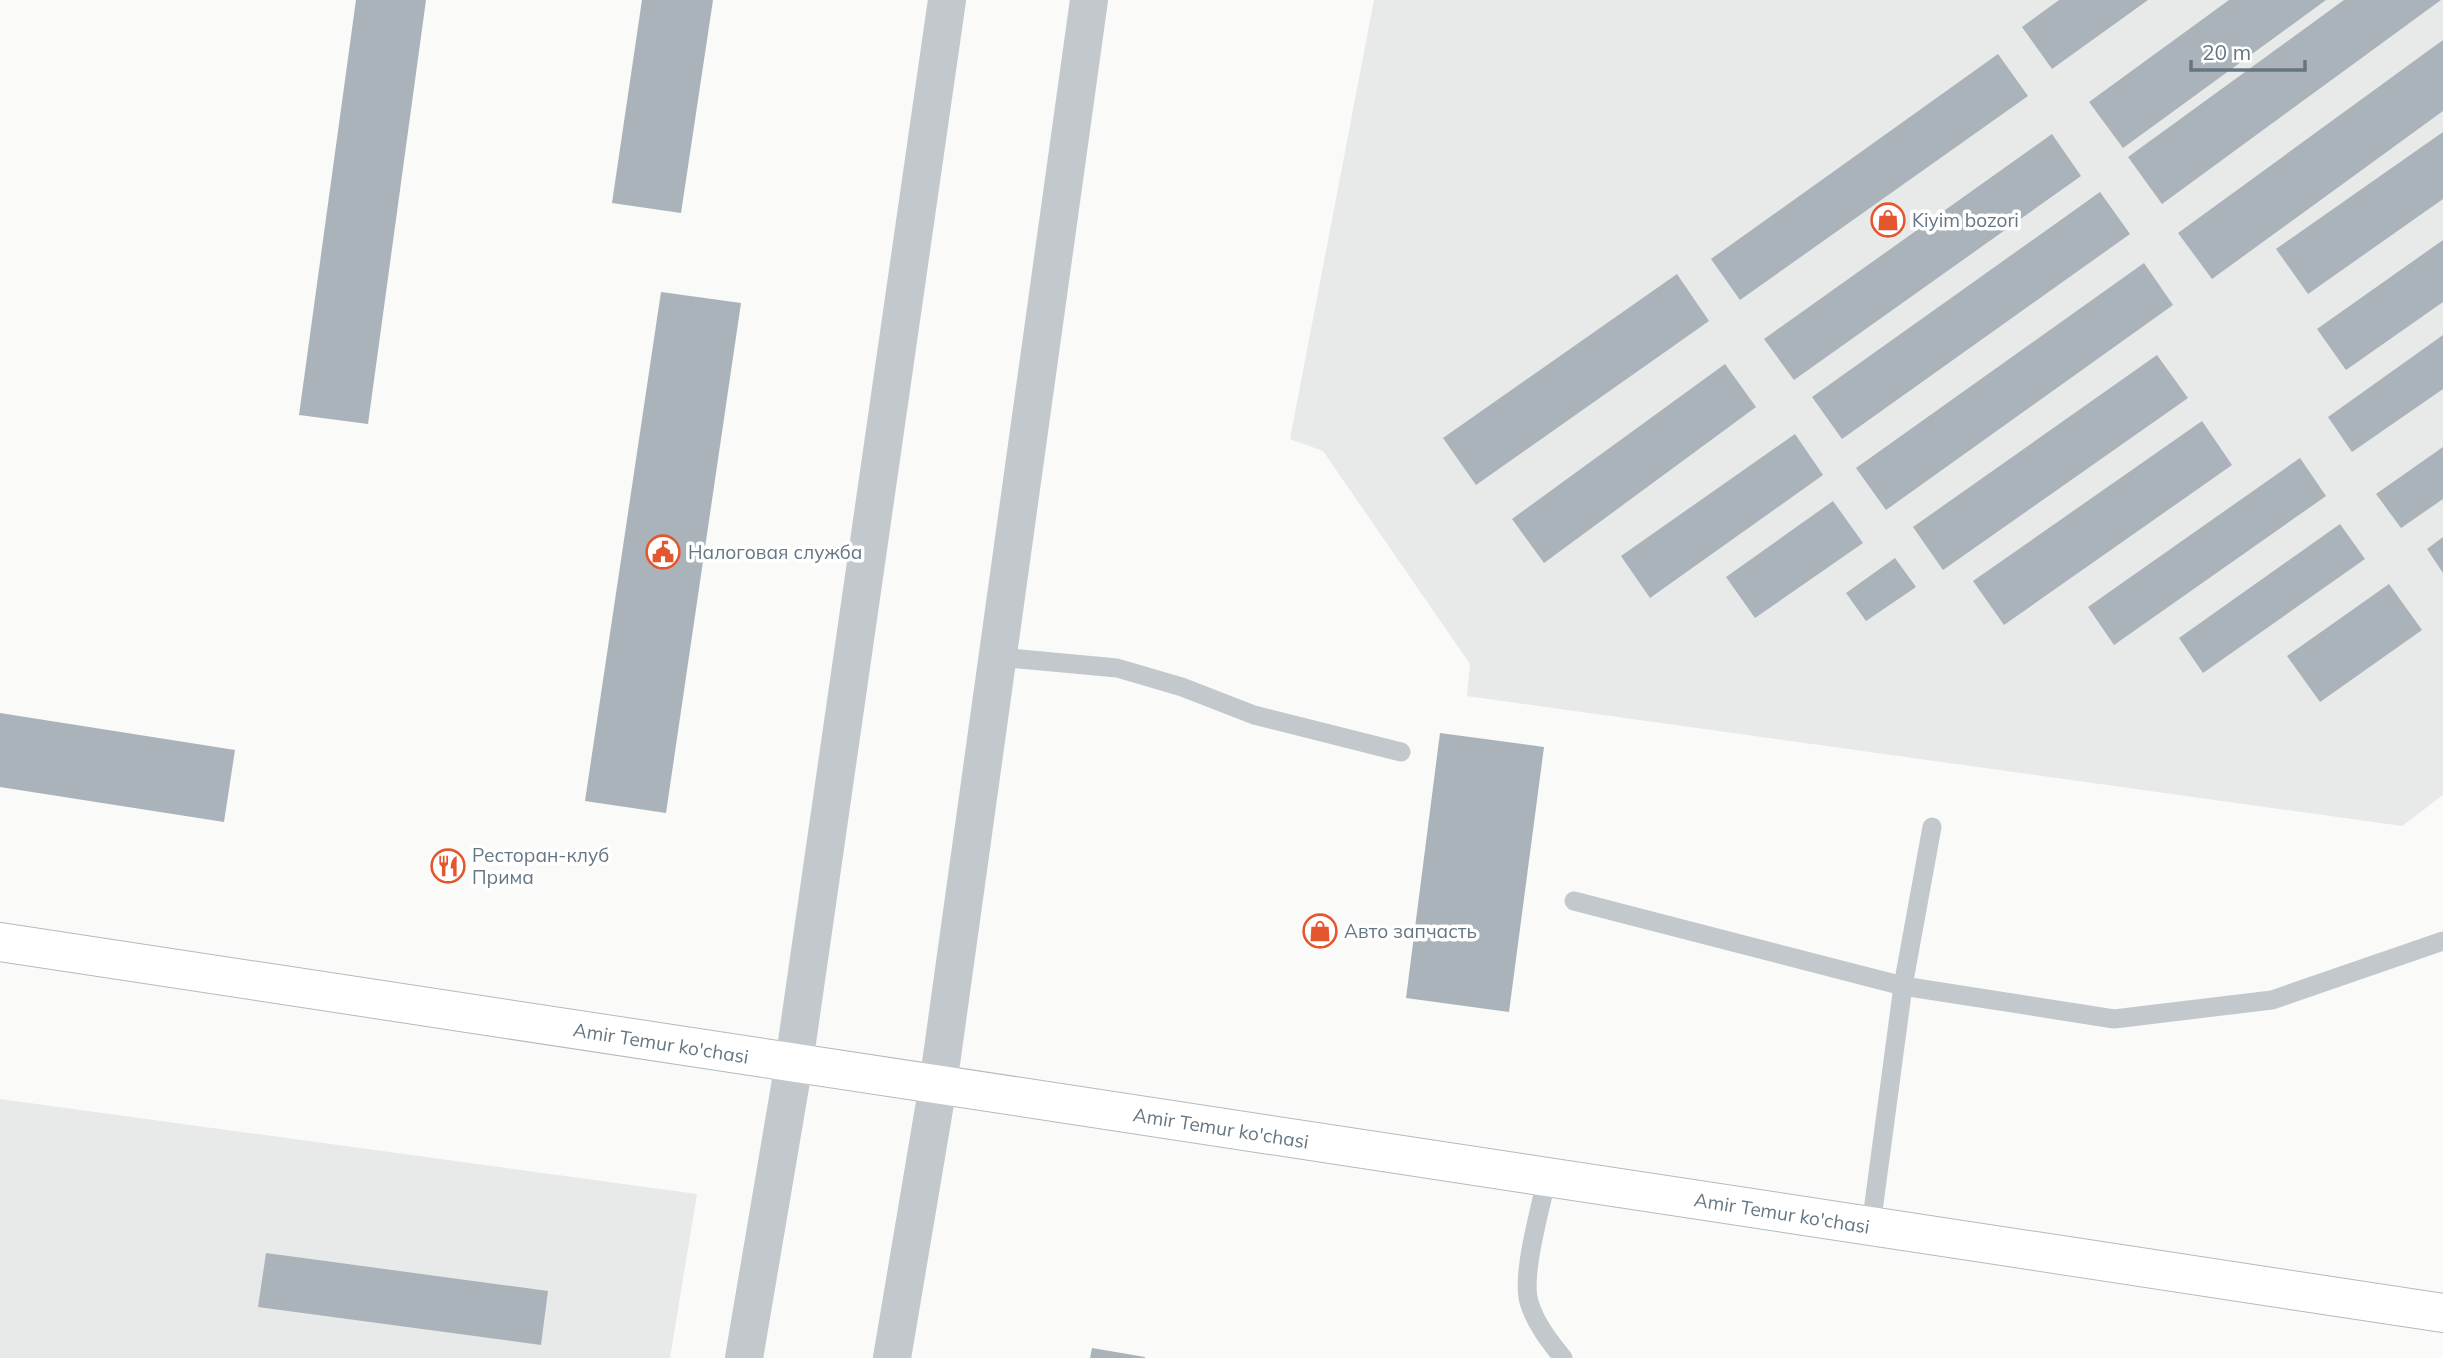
<svg xmlns="http://www.w3.org/2000/svg" width="2443" height="1358" font-family="Mulish,sans-serif">
<rect width="100%" height="100%" fill="#fafaf8"/>
<g fill="#e8e9e9">
<polygon points="1374,0 2443,0 2443,795 2402,826 1467,696 1470,664 1323,451 1290,439"/>
<polygon points="0,1099 697,1194 670,1358 0,1358"/>
</g>
<g fill="#aab3b9">
<polygon points="356,0 426,0 368,424 299,415"/>
<polygon points="642,0 713,0 681,213 612,203"/>
<polygon points="2059,0 2148,0 2052,69 2022,27"/>
<polygon points="2229,0 2326,0 2123,148 2089,102"/>
<polygon points="2344,0 2441,0 2162,204 2128,157"/>
<polygon points="2443,40 2443,111 2212,279 2178,233"/>
<polygon points="1998,54 2028,96 1740,300 1711,259"/>
<polygon points="2443,132 2443,199 2308,294 2276,249"/>
<polygon points="2052,134 2081,176 1794,380 1764,339"/>
<polygon points="2100,192 2130,234 1842,439 1812,397"/>
<polygon points="2443,240 2443,302 2346,370 2317,329"/>
<polygon points="2144,263 2173,305 1886,510 1856,468"/>
<polygon points="1677,274 1709,321 1476,485 1443,438"/>
<polygon points="661,292 741,303 666,813 585,801"/>
<polygon points="2443,335 2443,389 2352,452 2328,417"/>
<polygon points="2157,355 2188,398 1943,570 1913,527"/>
<polygon points="1725,364 1756,407 1544,563 1512,519"/>
<polygon points="2202,421 2232,465 2004,625 1973,581"/>
<polygon points="1795,434 1823,475 1650,598 1621,556"/>
<polygon points="2443,447 2443,499 2401,528 2376,494"/>
<polygon points="2300,458 2326,496 2114,645 2088,607"/>
<polygon points="1833,501 1863,543 1755,618 1726,577"/>
<polygon points="2340,524 2365,559 2203,673 2179,638"/>
<polygon points="2443,537 2443,573 2427,549"/>
<polygon points="1895,558 1916,587 1866,621 1846,593"/>
<polygon points="2389,584 2422,630 2320,702 2287,656"/>
<polygon points="0,713 235,750 224,822 0,787"/>
<polygon points="1440,733 1544,747 1509,1012 1406,998"/>
<polygon points="266,1253 548,1291 541,1345 258,1307"/>
<polygon points="1092,1348 1145,1357 1145,1358 1090,1358"/>
</g>
<g fill="none" stroke-linecap="round" stroke-linejoin="round">
<defs>
<polyline id="secondary" points="0,942 2443,1313"/>
</defs>
<use href="#secondary" stroke="#b3babf" stroke-width="40"/>
<g stroke="#c3c8cc" stroke-width="19">
<polyline points="998,657 1117,668 1182,687 1254,715 1401,752"/>
<polyline points="1574,901 1903,986 2114,1019 2272,1000 2443,941"/>
<path d="M1547,1177C1541,1207 1521,1274 1529,1302C1535,1323 1550,1342 1563,1358"/>
<polyline points="1871,1226 1903,986 1932,827"/>
</g>
<g stroke="#c3c8cc" stroke-width="38">
<polyline points="744,1358 794,1063 947,0"/>
<polyline points="892,1358 938,1085 1089,0"/>
</g>
<use href="#secondary" stroke="#fff" stroke-width="38"/>
</g>
<defs>
<symbol id="shop-ring" viewBox="-11 -11 22 22"><circle r="9.5" fill="#fff" stroke="#e4572e" stroke-width="1.5"/><path d="M-5-2.5h2.3a2.7 3.5 0 0 1 5.4 0H5L5.5 6h-11ZM-1.5-2.5h3a1.5 2.3 0 0 0-3 0Z" fill="#e4572e"/></symbol>
<symbol id="civic-ring" viewBox="-11 -11 22 22"><circle r="9.5" fill="#fff" stroke="#e4572e" stroke-width="1.5"/><path d="M-.6-6.5H3V-4.5H.6V-3L4-1V1h2V6H-6V1h2V-1L-.6-3ZM-1.2 2.5V6h2.4V2.5Z" fill="#e4572e"/></symbol>
<symbol id="restaurant-ring" viewBox="-11 -11 22 22"><circle r="9.5" fill="#fff" stroke="#e4572e" stroke-width="1.5"/><path d="M-5-6h1v4h1v-4h1v4h1v-4h1v5L-1.5 .5V6h-2V.5L-5-1ZM5-6V6H3V1.5H1.5Q1.5-4 5-6Z" fill="#e4572e"/></symbol>
</defs>
<g fill-rule="evenodd">
<use href="#shop-ring" x="1869" y="201" width="38" height="38"/>
<use href="#civic-ring" x="644" y="533" width="38" height="38"/>
<use href="#restaurant-ring" x="429" y="847" width="38" height="38"/>
<use href="#shop-ring" x="1301" y="912" width="38" height="38"/>
</g>
<g text-anchor="middle" dominant-baseline="central" stroke-width="7" stroke-linejoin="round" paint-order="stroke">
<g font-size="19" fill="#657683" stroke="#fff" text-anchor="start">
<text x="1912" y="220">Kiyim bozori</text>
<text x="688" y="552">Налоговая служба</text>
<text x="472" y="855">Ресторан-клуб<tspan x="472" dy="22">Прима</tspan></text>
<text x="1344" y="931">Авто запчасть</text>
</g>
<g font-size="19" fill="#657683" stroke="#fff">
<text transform="translate(661 1043) rotate(9)">Amir Temur ko'chasi</text>
<text transform="translate(1221 1128) rotate(9)">Amir Temur ko'chasi</text>
<text transform="translate(1782 1213) rotate(9)">Amir Temur ko'chasi</text>
</g>
</g>
<path d="M2191 60v10h114v-10" fill="none" stroke="#657683" stroke-width="3.5"/>
<text x="2202" y="60" font-size="21" fill="#657683" stroke="#ffffff" stroke-width="5" paint-order="stroke">20 m</text>
</svg>
